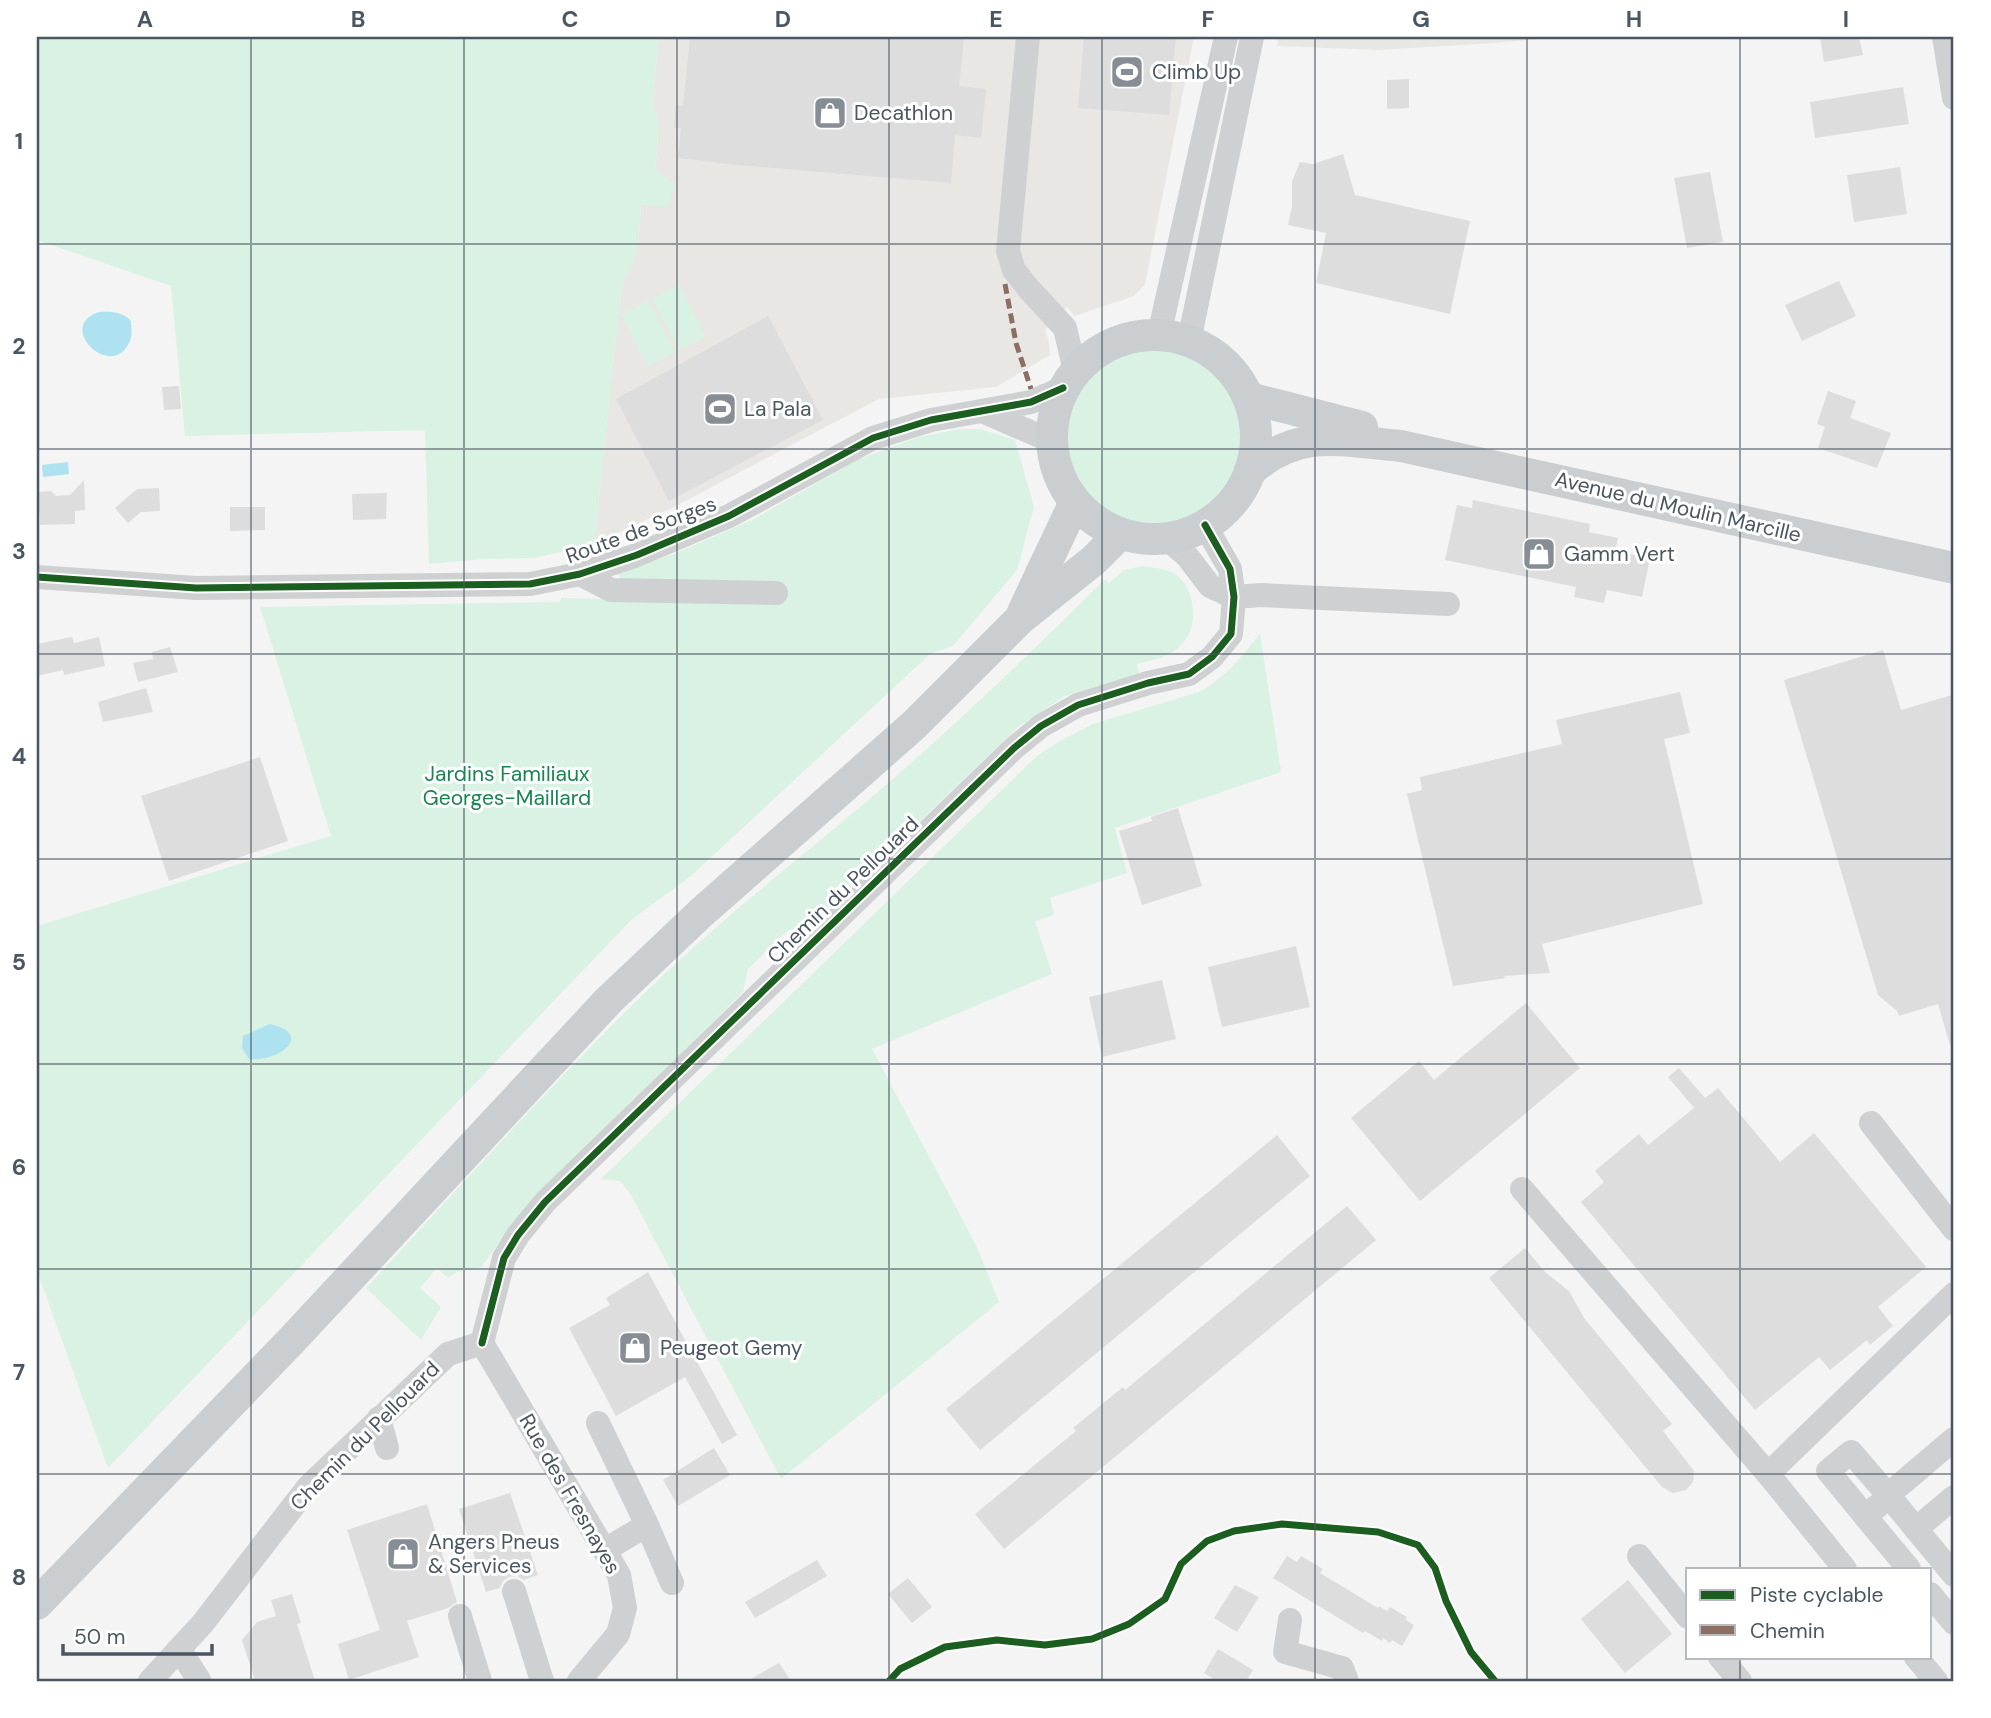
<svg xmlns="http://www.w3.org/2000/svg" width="1991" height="1718" font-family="'DM Sans',sans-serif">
<rect width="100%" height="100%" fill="#f4f4f4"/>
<g fill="#e8e7e3">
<polygon points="659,37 1194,37 1145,284 1134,296 1075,316 1067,307 1045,330 1049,342 1050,355 996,387 879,399 672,508 594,544 621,289 638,248 641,204 655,170 659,121 652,104"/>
<polygon points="1279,37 1554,37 1497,43 1377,50 1277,46"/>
</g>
<g fill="#d9f2e3">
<polygon points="37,37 659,37 652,104 659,121 655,170 675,184 668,207 641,205 638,248 621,289 594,544 535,558 482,559 429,564 425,430 185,436 171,286 37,240"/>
<polygon points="679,284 706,336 679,350 652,299"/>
<polygon points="648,300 675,352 648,366 621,315"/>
<circle cx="1154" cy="438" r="87"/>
<polygon points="960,429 980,429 1015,440 1034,507 1017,570 953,646 930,654 691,876 631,920 108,1468 37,1271 37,926 331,836 260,607 560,602 561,598 783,603 785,587 622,582 618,573 674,554 752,520 859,459 919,437"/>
<path d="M1143,566C1153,568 1166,568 1175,574C1196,588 1199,627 1182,644C1171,657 1153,660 1137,664L1139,674L1065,696L1018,727L808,928L788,930L748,969L743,992L521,1214L480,1268L457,1272L448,1278L437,1268L420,1288L441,1307L421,1340L366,1288C462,1185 555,1079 657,981C732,909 815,847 894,778C967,714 1036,648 1105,579L1109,583L1124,570Z"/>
<path d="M1260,633L1281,772L1115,828L1127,873L1050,898L1054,915L1035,921L1052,974L872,1049L977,1247L999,1302L781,1479L630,1193L620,1181L601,1179L1038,755L1060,741L1093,724L1199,692C1226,677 1242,657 1260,633Z"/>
</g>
<g fill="#aee2f0">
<path d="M99,312C110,311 124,312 131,321C131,328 133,336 129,343C111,381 55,326 99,312Z"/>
<polygon points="68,462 69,474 43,477 42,465"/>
<path d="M270,1024C316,1035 277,1062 249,1059L242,1048L243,1036Z"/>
</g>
<g fill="#ddddde">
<polygon points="690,37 964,37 959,86 986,89 981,138 955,135 951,183 715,163 715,162 678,158 681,128 674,128 676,105 683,106"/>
<polygon points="1084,37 1176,37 1169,115 1078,108"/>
<polygon points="1820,37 1859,37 1863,55 1824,62"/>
<polygon points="1409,79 1409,108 1387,109 1387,80"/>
<polygon points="1903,87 1909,124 1815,138 1810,102"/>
<polygon points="1343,154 1355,195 1470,221 1450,314 1316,283 1326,233 1288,225 1292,207 1292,181 1300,162 1313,164"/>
<polygon points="1900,167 1907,214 1854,222 1847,175"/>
<polygon points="1710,172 1723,242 1687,248 1674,178"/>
<polygon points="1839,281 1856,316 1802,341 1785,305"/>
<polygon points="768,316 823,420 669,501 616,399"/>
<polygon points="179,386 181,409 164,410 162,387"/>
<polygon points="1828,391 1856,401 1850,418 1891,433 1877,468 1818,448 1825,427 1817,424"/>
<polygon points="84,480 85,510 75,511 75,524 40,525 40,513 37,513 37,492 51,491 56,496 70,495"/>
<polygon points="159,488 160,511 141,512 128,523 115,508 137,489"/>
<polygon points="387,493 386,519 353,520 352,494"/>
<polygon points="1473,500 1590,524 1589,532 1618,538 1615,551 1650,558 1642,597 1607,590 1604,603 1574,597 1576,587 1445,560 1457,505 1472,508"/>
<polygon points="230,507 265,507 265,530 230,531"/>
<polygon points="72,637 74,643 99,637 105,666 64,675 63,670 37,676 37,644"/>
<polygon points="170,647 178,672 138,682 133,663 153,659 152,652"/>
<polygon points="1883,650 1901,710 1952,695 1954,703 1954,1044 1950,1045 1938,1004 1899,1016 1897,1011 1878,995 1784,680"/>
<polygon points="146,688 153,712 103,722 98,702"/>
<polygon points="1680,692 1690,733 1664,739 1703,904 1542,944 1550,973 1504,976 1506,978 1453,986 1407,794 1422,790 1420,777 1562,744 1556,720"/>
<polygon points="260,757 288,841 169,881 141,796"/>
<polygon points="1178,808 1202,886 1142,905 1119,831 1152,821 1151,817"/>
<polygon points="1296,946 1310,1007 1222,1027 1208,967"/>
<polygon points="1162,980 1176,1039 1102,1057 1089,997"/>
<polygon points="1526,1003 1580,1068 1420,1201 1351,1118 1419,1061 1434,1080"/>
<polygon points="1679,1068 1705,1098 1718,1088 1780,1162 1814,1133 1926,1267 1878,1307 1893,1326 1883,1334 1870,1345 1867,1340 1830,1370 1819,1357 1755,1410 1581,1202 1604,1182 1595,1171 1639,1134 1648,1145 1694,1108 1668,1077"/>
<polygon points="1277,1135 1310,1176 980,1450 946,1409"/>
<polygon points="1347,1206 1376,1240 1004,1549 975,1514 1076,1431 1073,1428 1123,1387 1125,1390"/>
<polygon points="1525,1248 1545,1272 1569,1291 1584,1318 1672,1424 1663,1431 1694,1471 1693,1482 1686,1490 1673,1493 1662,1487 1489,1278"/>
<polygon points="648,1272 737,1435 722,1444 685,1377 616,1416 569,1328 610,1305 606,1298"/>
<polygon points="714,1448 730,1475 678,1506 663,1480"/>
<polygon points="510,1493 538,1575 524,1580 517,1576 509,1577 503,1581 500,1588 486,1592 459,1509"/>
<polygon points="427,1504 457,1602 448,1608 407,1621 419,1657 349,1680 338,1644 380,1630 347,1530"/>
<polygon points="1287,1556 1297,1562 1301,1556 1323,1569 1320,1573 1378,1608 1379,1606 1387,1611 1390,1607 1407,1617 1406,1620 1414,1625 1402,1646 1392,1640 1390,1643 1383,1638 1382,1641 1365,1631 1363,1633 1273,1578"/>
<polygon points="817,1560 827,1576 755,1618 745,1602"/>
<polygon points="908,1578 932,1607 912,1623 888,1594"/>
<polygon points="1628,1580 1672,1634 1625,1673 1581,1619"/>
<polygon points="1235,1585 1259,1597 1237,1632 1214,1618"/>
<polygon points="292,1594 301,1623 297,1624 315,1681 255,1681 242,1640 257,1622 276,1616 271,1600"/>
<polygon points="1218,1649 1253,1670 1246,1681 1217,1681 1204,1673"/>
<polygon points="779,1663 791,1681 747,1681"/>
</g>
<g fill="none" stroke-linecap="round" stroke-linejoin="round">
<g stroke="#ced0d2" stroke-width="24">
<polyline points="1028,37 1008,251 1014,270 1028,288 1065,328 1075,371"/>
<polyline points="1944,37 1954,98"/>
<polyline points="1159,335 1226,37"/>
<polyline points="1189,341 1252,37"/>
<polyline points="982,411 1051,441"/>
<polyline points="1166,538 1187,556 1210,586 1234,597 1261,595 1448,604"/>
<polyline points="580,574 611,590 776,593"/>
<polyline points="37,577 196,588 530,584 580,574 637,555 729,516 873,438 931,420 1031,402 1063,388"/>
<polyline points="1871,1123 1954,1229"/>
<polyline points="1522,1189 1768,1474 1845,1569"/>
<polyline points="482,1343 504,1258 518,1235 545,1202 1014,748 1041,726 1078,705 1148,683 1189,674 1212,657 1231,634 1234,597 1230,569 1205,525"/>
<polyline points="482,1343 619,1575 625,1608 618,1634 579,1681"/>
<polyline points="379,1418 387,1448"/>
<polyline points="598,1423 647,1525 605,1550"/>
<polyline points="1768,1474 1954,1294"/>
<polyline points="1888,1495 1851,1452 1828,1471 1865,1516 1889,1497"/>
<polyline points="1954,1497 1916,1529 1954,1575"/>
<polyline points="1865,1516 1909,1569"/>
<polyline points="647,1525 672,1583"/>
<polyline points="1916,1529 1888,1495 1954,1439"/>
<polyline points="1639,1556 1688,1617"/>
<polyline points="514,1591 542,1681"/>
<polyline points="1930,1594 1954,1623"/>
<polyline points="460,1616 480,1681"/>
<polyline points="1290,1620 1285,1652 1342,1668 1347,1681"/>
<polyline points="179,1649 199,1680"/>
<polyline points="1720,1657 1740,1681"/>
<polyline points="1916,1657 1936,1681"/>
<polyline points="150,1681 203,1623 308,1487 448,1354 482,1343"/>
</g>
<g stroke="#caced1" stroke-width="32">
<circle cx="1154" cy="437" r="102"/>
<polyline points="1249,398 1362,427"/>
<path d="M1250,471C1300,427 1341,441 1401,446L1954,568"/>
<polyline points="1023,612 1075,502"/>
<polyline points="37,1604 291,1341 609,1000 702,912 914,725 1020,619 1094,560 1120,534"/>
</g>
<polyline stroke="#8d6e63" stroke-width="5" stroke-dasharray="10 5" stroke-linecap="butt" points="1005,284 1016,343 1031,389"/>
<defs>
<g id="cycleway">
<polyline points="37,577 196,588 530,584 580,574 637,555 729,516 873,438 931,420 1031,402 1063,388"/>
<polyline points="482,1343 504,1258 518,1235 545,1202 1014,748 1041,726 1078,705 1148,683 1189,674 1212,657 1231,634 1234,597 1230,569 1205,525"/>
<polyline points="889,1681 900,1669 945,1647 997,1640 1045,1645 1092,1639 1129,1624 1165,1599 1181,1564 1207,1541 1234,1531 1282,1524 1378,1532 1418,1545 1435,1568 1446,1601 1471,1652 1495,1681"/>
</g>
</defs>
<use href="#cycleway" stroke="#fff" stroke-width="11"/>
<use href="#cycleway" stroke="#1b5e20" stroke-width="7"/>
</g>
<path fill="none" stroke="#4a5661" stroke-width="2" stroke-opacity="0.55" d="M251,37V1681M464,37V1681M677,37V1681M889,37V1681M1102,37V1681M1315,37V1681M1527,37V1681M1740,37V1569M37,244H1954M37,449H1954M37,654H1954M37,859H1954M37,1064H1954M37,1269H1954M37,1474H1954M1740,1657V1681"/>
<defs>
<symbol id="stadium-square" viewBox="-11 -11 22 22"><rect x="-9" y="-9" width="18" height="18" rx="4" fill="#868d94" stroke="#fff"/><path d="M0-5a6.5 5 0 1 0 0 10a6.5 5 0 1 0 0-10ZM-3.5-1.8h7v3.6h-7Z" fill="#fff"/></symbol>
<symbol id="shop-square" viewBox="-11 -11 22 22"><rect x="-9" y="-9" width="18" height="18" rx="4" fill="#868d94" stroke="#fff"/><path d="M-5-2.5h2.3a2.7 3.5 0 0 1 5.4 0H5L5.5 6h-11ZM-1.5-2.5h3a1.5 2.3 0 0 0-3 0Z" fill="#fff"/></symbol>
</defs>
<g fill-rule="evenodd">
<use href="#stadium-square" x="1108" y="53" width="38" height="38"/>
<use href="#shop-square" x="811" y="94" width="38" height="38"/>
<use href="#stadium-square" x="701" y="390" width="38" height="38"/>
<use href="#shop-square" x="1520" y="535" width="38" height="38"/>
<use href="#shop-square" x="616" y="1329" width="38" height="38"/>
<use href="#shop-square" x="384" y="1535" width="38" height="38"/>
</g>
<g text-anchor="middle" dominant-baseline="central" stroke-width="6" stroke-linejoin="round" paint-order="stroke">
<g font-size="21" fill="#4a5661" stroke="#fff" text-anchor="start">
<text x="1152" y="72">Climb Up</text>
<text x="854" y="113">Decathlon</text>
<text x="744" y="409">La Pala</text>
<text x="1564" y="554">Gamm Vert</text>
<text x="660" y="1348">Peugeot Gemy</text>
<text x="428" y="1542">Angers Pneus<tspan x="428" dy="24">&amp; Services</tspan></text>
</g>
<g font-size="21" fill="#4a5661" stroke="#fff">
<text transform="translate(1678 507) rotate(13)">Avenue du Moulin Marcille</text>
<text transform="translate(641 530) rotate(-20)">Route de Sorges</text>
<text transform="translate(843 890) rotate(-44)">Chemin du Pellouard</text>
<text transform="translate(365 1436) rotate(-45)">Chemin du Pellouard</text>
<text transform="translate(570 1494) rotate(60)">Rue des Fresnayes</text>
</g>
<g font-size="21" fill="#17864f" stroke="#fff">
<text x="507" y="774">Jardins Familiaux<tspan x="507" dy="24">Georges-Maillard</tspan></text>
</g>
</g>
<rect width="1991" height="1718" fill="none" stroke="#ffffff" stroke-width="77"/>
<rect x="1686" y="1568" width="245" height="91" fill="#ffffff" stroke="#b7bbc0" stroke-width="2"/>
<rect x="1700" y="1590" width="35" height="10" fill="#1b5e20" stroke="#b7bbc0" stroke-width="2"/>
<text x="1750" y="1602" font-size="21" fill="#4a5661">Piste cyclable</text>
<rect x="1700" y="1625" width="35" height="10" fill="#8d6e63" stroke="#b7bbc0" stroke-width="2"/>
<text x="1750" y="1638" font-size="21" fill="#4a5661">Chemin</text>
<path d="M63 1644v10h149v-10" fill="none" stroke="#4a5661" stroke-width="3.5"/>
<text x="74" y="1644" font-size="21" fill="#4a5661" stroke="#ffffff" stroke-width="5" paint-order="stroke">50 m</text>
<rect x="38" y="38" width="1914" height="1642" fill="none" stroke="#4a5661" stroke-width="2.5"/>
<g font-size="23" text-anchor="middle" font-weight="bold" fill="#4a5661">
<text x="145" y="27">A</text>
<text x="358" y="27">B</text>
<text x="570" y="27">C</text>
<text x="783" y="27">D</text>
<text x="996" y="27">E</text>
<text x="1208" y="27">F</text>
<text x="1421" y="27">G</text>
<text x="1634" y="27">H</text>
<text x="1846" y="27">I</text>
<text x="19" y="149">1</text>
<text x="19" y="354">2</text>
<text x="19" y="559">3</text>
<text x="19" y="764">4</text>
<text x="19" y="970">5</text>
<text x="19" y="1175">6</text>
<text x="19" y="1380">7</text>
<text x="19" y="1585">8</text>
</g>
</svg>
